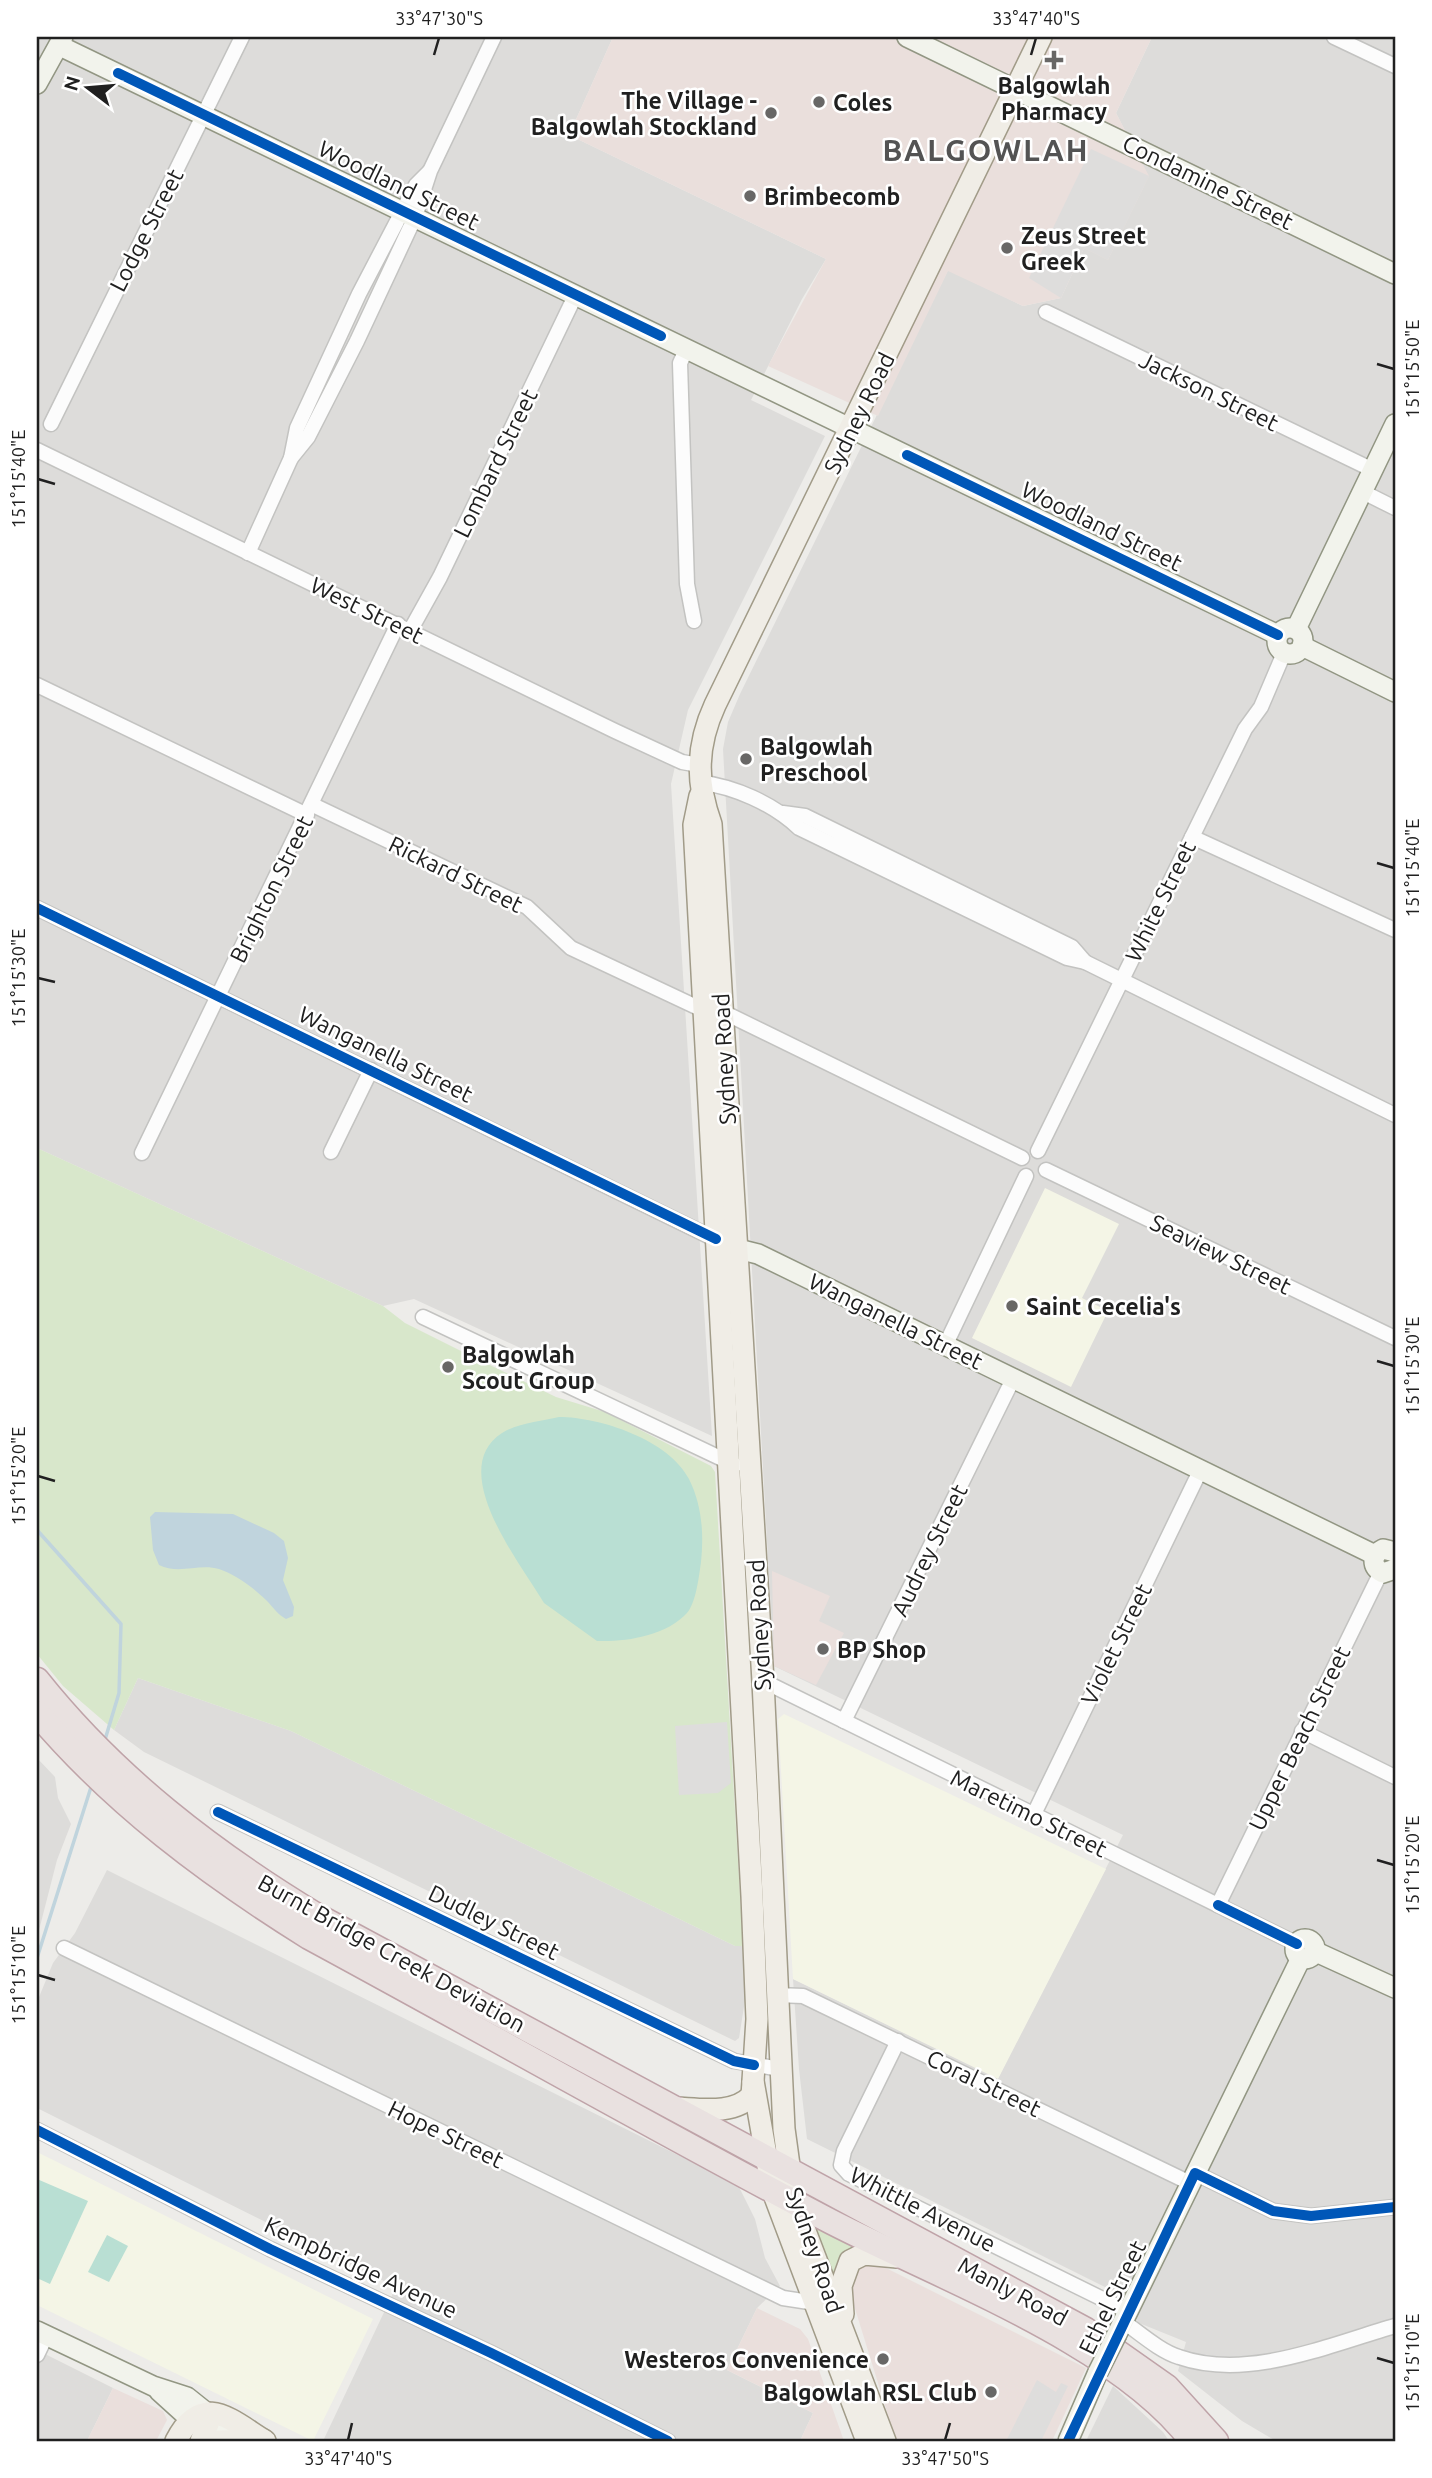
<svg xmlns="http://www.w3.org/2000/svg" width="1432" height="2478" font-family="Ubuntu,sans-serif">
<rect width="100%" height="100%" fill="#edece9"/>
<g fill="#dddcda">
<polygon points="37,37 613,37 569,135 826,259 802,299 751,400 825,436 688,710 671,784 712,1436 414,1299 383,1306 37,1148"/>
<polygon points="1152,37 1395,37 1395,2441 1276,2441 1242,2421 1178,2371 1186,2342 1139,2323 1121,2295 807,2139 799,2069 793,1979 998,2078 1123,1835 774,1666 723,749 728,722 740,694 948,270 1023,306 1061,298 1084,248 1108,259 1148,176 1116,113"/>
<polygon points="138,1678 291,1731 735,1946 743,1946 746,1994 739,2038 735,2041 144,1752 114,1730"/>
<polygon points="37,1758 55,1777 58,1798 71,1824 57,1860 37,1938"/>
<polygon points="107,1870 738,2185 755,2219 765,2258 780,2286 757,2308 727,2370 813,2413 800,2441 323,2441 396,2287 37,2108 37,2002 53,1963 75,1933"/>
<polygon points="37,2350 113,2388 87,2441 37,2441"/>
<polygon points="1113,2386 1163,2432 1169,2441 1086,2441"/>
</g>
<g fill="#eadfdc">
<polygon points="613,37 1152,37 1116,113 1149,176 1108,260 1084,248 1061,298 1023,306 948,271 878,416 768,366 826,259 569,135"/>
<polygon points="772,1571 830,1596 819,1621 844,1633 816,1685 774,1666"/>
<polygon points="870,2260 1086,2368 1052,2441 896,2441 848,2286 855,2270"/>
<polygon points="757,2308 800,2329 808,2339 844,2441 800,2441 813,2413 727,2370"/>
<polygon points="113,2388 163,2411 167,2420 156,2441 87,2441"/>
</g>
<g fill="#f4f5e6">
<polygon points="1045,1188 1119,1224 1082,1298 1108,1311 1071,1387 972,1338"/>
<polygon points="784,1714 1106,1869 998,2079 793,1979 778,1719"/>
<polygon points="37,2152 373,2319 313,2441 37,2305"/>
</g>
<g fill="#d8e7cb">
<polygon points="37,1148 383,1306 405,1323 467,1354 556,1397 605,1412 711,1466 715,1472 743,1946 735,1946 291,1731 138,1678 114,1730 63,1686 37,1654"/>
<polygon points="810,2223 853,2245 833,2286"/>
</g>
<g fill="#b9dfd3">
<path d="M559,1417C600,1417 669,1440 689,1479C702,1505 704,1534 701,1562C699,1576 696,1603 687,1613C666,1636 626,1642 597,1641L544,1603C521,1564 445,1470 502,1433C518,1423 542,1421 559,1417Z"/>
<polygon points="37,2179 88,2201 50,2284 37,2278"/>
<polygon points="107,2235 128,2246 109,2282 88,2272"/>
</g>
<g fill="#dedddc">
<polygon points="1091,149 1149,176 1108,260 1084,248 1061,298 1029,278"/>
<polygon points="727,1722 731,1783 718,1793 679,1795 675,1726"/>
<polygon points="1037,2380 1056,2392 1061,2383 1068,2386 1041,2441 1006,2441"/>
</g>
<path fill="#c0d4dd" d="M155,1512L233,1514L274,1533L284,1541L288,1558L283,1580L294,1607L293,1616L286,1619C277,1614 273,1607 266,1600C255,1589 235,1574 219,1569C199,1563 179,1575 159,1565L153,1550L150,1517Z"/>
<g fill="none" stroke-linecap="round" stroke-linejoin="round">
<g stroke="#c0d4dd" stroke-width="3.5">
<polyline points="37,1530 121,1624 119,1693 104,1743"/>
<polyline points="37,1958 92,1784"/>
</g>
<defs>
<g id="street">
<polyline points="1334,37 1395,66"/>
<polyline points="1046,312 1373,470"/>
<polyline points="687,348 680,363 687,584 694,621"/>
<polyline points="51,424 242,37"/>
<polyline points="37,450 615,731 682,762 699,765"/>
<polyline points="291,458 308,437 357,341 415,217 430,171 494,37"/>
<polyline points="1363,492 1395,508"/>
<polyline points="248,553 291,458 297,428 359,294 416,185 429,172"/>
<polyline points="410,631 440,577 576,294"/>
<polyline points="37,685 307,815"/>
<path d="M699,782C735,787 772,803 799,828L1067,958L1085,962L1395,1115"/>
<polyline points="313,805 527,907 571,948 705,1011"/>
<polyline points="783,813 805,816 1072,947 1085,962"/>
<polyline points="1192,837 1395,930"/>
<polyline points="37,908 721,1242"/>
<polyline points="721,1011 1022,1158"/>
<polyline points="1038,1151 1245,729 1261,707 1284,653"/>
<polyline points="331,1152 371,1070"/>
<polyline points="142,1153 398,624"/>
<polyline points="1046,1170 1395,1338"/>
<polyline points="423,1317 735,1465"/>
<polyline points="945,1346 1026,1176"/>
<polyline points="763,1681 1297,1944"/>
<polyline points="844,1721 1013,1379"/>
<polyline points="1302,1731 1395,1777"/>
<polyline points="218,1812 734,2061 780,2069"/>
<polyline points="1033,1816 1200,1471"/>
<polyline points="1218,1905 1381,1572"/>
<polyline points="64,1948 783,2298 822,2304"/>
<polyline points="776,1995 803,1996 1190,2183"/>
<polyline points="898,2041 844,2151 841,2165 849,2174 1129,2312"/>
<polyline points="37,2130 270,2249 491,2353 668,2441"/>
<polyline points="1195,2173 1273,2211 1311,2216 1395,2207"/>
<path d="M1124,2322C1141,2334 1160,2351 1179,2357C1248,2381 1328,2345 1395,2326"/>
<polyline points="37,2355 46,2336"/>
</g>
<g id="secondary">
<polyline points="907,37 1395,274"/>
<polyline points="60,46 1278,635"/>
<polyline points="37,84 63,37"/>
<circle cx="1290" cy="641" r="13"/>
<polyline points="1296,629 1395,424"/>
<polyline points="1302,646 1395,692"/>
<polyline points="734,1248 758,1254 1375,1555"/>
<path d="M1395,1552L1383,1549C1371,1555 1371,1567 1383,1573L1395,1569"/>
<circle cx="1305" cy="1949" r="10"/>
<polyline points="1314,1951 1395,1988"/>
<polyline points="37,2331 153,2386 187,2397 207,2413"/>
<polyline points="1117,2334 1301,1958"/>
<polyline points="159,2391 191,2420 229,2430 240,2439"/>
<polyline points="1068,2441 1098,2372"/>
</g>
<g id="primary">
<polyline points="700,796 694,825 752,1896 757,2019 753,2081 772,2189 867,2441"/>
<path d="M677,2108C700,2109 735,2115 752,2095L753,2082"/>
<polyline points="843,2314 841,2286 850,2261 864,2254 897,2257"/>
<path d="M176,2441C202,2390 232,2421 265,2441"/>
<polyline points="201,2441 208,2424 207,2413"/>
<polyline points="219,2441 263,2440"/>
<path d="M885,2441L794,2202L784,2129L763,1681L711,824C696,783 696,746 715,705L1041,37"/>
</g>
<g id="highway">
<path d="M37,1680C115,1778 213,1853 319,1917L1086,2330L1167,2387L1216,2441"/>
<path d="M37,1713C114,1804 208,1874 309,1937C481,2030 651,2127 824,2218C934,2276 1118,2342 1192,2441"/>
</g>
</defs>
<use href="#street" stroke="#c3c3c1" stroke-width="17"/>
<use href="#secondary" stroke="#929683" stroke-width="22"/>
<use href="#primary" stroke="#a19b88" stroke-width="24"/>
<use href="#highway" stroke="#bfa3a8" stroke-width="27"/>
<use href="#street" stroke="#fcfcfc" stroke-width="14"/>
<use href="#secondary" stroke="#f2f3ec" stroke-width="19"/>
<use href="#primary" stroke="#f0ede6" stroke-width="21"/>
<use href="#highway" stroke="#e9e1e0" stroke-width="24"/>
<defs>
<polyline id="secondary-bridge" points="1098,2372 1117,2334"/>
</defs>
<use href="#secondary-bridge" stroke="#929683" stroke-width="22" stroke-linecap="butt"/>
<use href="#secondary-bridge" stroke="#f2f3ec" stroke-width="19"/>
<defs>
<g id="cycleway">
<polyline points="118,73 661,336"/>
<polyline points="907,455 1278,635"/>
<polyline points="37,908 716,1239"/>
<polyline points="218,1812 734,2061 754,2065"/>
<polyline points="1218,1905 1297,1944"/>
<polyline points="37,2130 270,2249 491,2353 668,2441"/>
<polyline points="1068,2441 1195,2173 1273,2211 1311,2216 1395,2207"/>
</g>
</defs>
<use href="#cycleway" stroke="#fff" stroke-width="15"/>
<use href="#cycleway" stroke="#0057b8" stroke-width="10"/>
</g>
<path fill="none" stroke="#202020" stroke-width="2.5" d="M434,55L439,38M1031,55L1036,38M1377,364L1394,369M38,479L55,484M1377,863L1394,868M38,978L55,982M1377,1361L1394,1366M38,1476L55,1481M1377,1860L1394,1865M38,1975L55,1980M1377,2358L1394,2363M348,2440L352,2423M945,2440L950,2423"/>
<g fill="#686766" stroke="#fff" stroke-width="2.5">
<path d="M1050.5 49.5h7v7h7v7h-7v7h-7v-7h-7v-7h7z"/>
<circle cx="819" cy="102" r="7"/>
<circle cx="771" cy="113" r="7"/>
<circle cx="750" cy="196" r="7"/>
<circle cx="1007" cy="248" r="7"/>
<circle cx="746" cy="759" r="7"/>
<circle cx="1012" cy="1306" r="7"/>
<circle cx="448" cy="1367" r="7"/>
<circle cx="823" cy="1649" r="7"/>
<circle cx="883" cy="2359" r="7"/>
<circle cx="991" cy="2392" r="7"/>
</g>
<g text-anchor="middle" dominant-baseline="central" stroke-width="5" stroke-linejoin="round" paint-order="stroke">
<g font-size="23" font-weight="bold" fill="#202020" stroke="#fff" text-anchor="start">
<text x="1054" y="85" text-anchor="middle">Balgowlah<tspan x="1054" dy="26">Pharmacy</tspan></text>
<text x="757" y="100" text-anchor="end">The Village -<tspan x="757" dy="26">Balgowlah Stockland</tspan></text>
<text x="833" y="102">Coles</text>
<text x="764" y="196">Brimbecomb</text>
<text x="1021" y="235">Zeus Street<tspan x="1021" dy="26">Greek</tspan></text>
<text x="760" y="746">Balgowlah<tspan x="760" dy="26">Preschool</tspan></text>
<text x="1026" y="1306">Saint Cecelia's</text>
<text x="462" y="1354">Balgowlah<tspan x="462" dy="26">Scout Group</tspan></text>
<text x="837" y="1649">BP Shop</text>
<text x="869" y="2359" text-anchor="end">Westeros Convenience</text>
<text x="977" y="2392" text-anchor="end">Balgowlah RSL Club</text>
</g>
<g font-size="23" fill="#202020" stroke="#fff">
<text transform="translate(1208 182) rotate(26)">Condamine Street</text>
<text transform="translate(399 185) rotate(26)">Woodland Street</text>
<text transform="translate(146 230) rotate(-63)">Lodge Street</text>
<text transform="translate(1209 391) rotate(26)">Jackson Street</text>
<text transform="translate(859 413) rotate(-64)">Sydney Road</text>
<text transform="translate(495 463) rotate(-64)">Lombard Street</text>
<text transform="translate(1102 526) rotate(26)">Woodland Street</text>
<text transform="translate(367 610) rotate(26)">West Street</text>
<text transform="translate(456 874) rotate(26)">Rickard Street</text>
<text transform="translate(271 889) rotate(-64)">Brighton Street</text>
<text transform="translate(1160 901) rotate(-64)">White Street</text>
<text transform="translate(386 1054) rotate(26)">Wanganella Street</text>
<text transform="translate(724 1059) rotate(-93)">Sydney Road</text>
<text transform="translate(1221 1254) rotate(26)">Seaview Street</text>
<text transform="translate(896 1321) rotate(26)">Wanganella Street</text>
<text transform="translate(929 1550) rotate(-64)">Audrey Street</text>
<text transform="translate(759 1625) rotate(-93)">Sydney Road</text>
<text transform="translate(1116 1644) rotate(-64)">Violet Street</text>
<text transform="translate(1299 1738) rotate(-64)">Upper Beach Street</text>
<text transform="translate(1029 1813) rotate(26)">Maretimo Street</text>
<text transform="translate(494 1922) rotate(26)">Dudley Street</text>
<text transform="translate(392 1953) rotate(29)">Burnt Bridge Creek Deviation</text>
<text transform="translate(984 2083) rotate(26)">Coral Street</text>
<text transform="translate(446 2134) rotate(26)">Hope Street</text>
<text transform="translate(923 2209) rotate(27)">Whittle Avenue</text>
<text transform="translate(815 2250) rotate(71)">Sydney Road</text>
<text transform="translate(361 2267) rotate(25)">Kempbridge Avenue</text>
<text transform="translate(1013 2291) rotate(28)">Manly Road</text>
<text transform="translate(1112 2297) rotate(-64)">Ethel Street</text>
</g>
<g font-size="30" font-weight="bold" letter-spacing="2" fill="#535353" stroke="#fff">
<text x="986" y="150">BALGOWLAH</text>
</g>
</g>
<rect width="1432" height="2478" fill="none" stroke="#ffffff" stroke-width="77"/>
<g transform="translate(88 88) rotate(286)" stroke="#ffffff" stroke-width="5" paint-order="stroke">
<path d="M0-5L12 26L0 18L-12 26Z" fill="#202020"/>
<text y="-10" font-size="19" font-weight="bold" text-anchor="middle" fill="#202020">N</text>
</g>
<rect x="38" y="38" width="1356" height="2402" fill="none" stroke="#202020" stroke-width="2.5"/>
<g font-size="18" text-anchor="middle" fill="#202020">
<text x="439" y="25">33°47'30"S</text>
<text x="1036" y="25">33°47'40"S</text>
<text transform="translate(1413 369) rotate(-90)" y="6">151°15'50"E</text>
<text transform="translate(19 479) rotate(-90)" y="6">151°15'40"E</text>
<text transform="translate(1413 868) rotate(-90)" y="6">151°15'40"E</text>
<text transform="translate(19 978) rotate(-90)" y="6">151°15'30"E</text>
<text transform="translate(1413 1366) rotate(-90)" y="6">151°15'30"E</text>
<text transform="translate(19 1476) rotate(-90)" y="6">151°15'20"E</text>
<text transform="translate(1413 1865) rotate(-90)" y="6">151°15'20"E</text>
<text transform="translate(19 1975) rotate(-90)" y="6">151°15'10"E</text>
<text transform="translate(1413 2363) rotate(-90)" y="6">151°15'10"E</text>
<text x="348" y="2465">33°47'40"S</text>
<text x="945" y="2465">33°47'50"S</text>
</g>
</svg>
